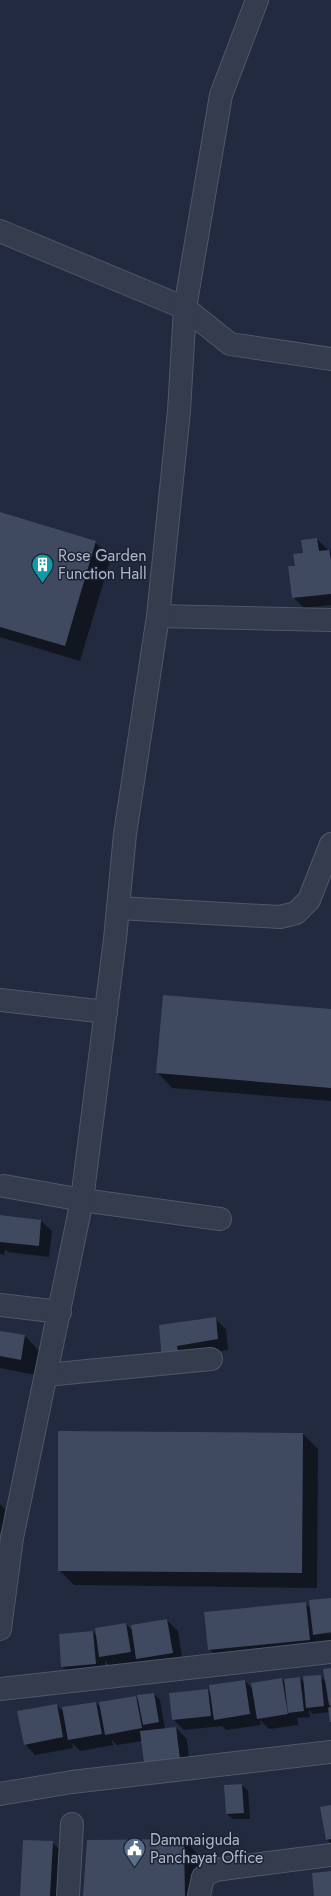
<svg xmlns="http://www.w3.org/2000/svg" width="331" height="1896" font-family="Jost,sans-serif">
<rect width="100%" height="100%" fill="#212a3e"/>
<g fill="#0007">
<polygon points="0,513 95,542 111,557 80,661 0,637"/>
<polygon points="317,539 331,553 331,605 304,608 293,597 296,567 304,554"/>
<polygon points="331,1010 331,1101 172,1088 157,1072"/>
<polygon points="0,1216 41,1221 52,1231 49,1257 8,1252 5,1249 4,1255 0,1254"/>
<polygon points="215,1319 226,1329 228,1350 163,1359 160,1326"/>
<polygon points="0,1332 25,1336 40,1352 36,1375 0,1368"/>
<polygon points="303,1434 318,1449 317,1588 74,1585 59,1570"/>
<polygon points="0,1504 5,1509 2,1533 0,1532"/>
<polygon points="331,1599 331,1631 322,1632 322,1634 331,1633 331,1644 325,1645 322,1641 323,1653 223,1663 209,1649 305,1603 311,1609"/>
<polygon points="167,1620 178,1631 183,1663 111,1667 105,1661 106,1675 73,1677 62,1666 93,1632 97,1636 126,1624 133,1631"/>
<polygon points="331,1669 331,1706 329,1703 329,1709 331,1708 331,1721 329,1712 313,1714 309,1710 310,1717 297,1718 298,1725 269,1729 260,1720 261,1725 226,1730 222,1726 184,1730 173,1719 208,1690 211,1693 245,1681 253,1689 282,1679 286,1683 300,1678 304,1683 321,1676 326,1682"/>
<polygon points="154,1694 160,1700 165,1729 176,1728 187,1739 190,1770 142,1741 117,1745 112,1740 113,1745 80,1751 72,1743 73,1748 35,1755 25,1744 56,1705 64,1712 63,1708 96,1703 101,1708 136,1697 139,1701"/>
<polygon points="242,1785 248,1791 250,1819 233,1819 227,1814"/>
<polygon points="331,1806 331,1844 327,1839"/>
<polygon points="184,1840 198,1854 198,1896 84,1896"/>
<polygon points="52,1842 63,1853 61,1896 21,1896"/>
</g>
<g fill="#3f4960">
<polygon points="0,512 96,541 65,646 0,627"/>
<polygon points="317,538 319,551 329,550 331,560 331,594 292,598 288,566 295,566 293,554 303,553 301,540"/>
<polygon points="163,995 331,1009 331,1088 156,1073"/>
<polygon points="0,1215 41,1220 39,1246 0,1242"/>
<polygon points="216,1317 218,1339 177,1346 179,1357 162,1360 159,1325"/>
<polygon points="0,1331 25,1335 21,1360 0,1356"/>
<polygon points="58,1431 303,1433 302,1573 58,1571"/>
<polygon points="331,1598 331,1632 313,1635 309,1600"/>
<polygon points="306,1602 310,1640 208,1650 204,1612"/>
<polygon points="167,1619 173,1653 136,1659 131,1625"/>
<polygon points="126,1623 131,1652 99,1657 95,1628"/>
<polygon points="93,1631 96,1664 61,1667 59,1634"/>
<polygon points="331,1668 331,1705 329,1705 323,1669"/>
<polygon points="321,1675 324,1706 306,1708 303,1676"/>
<polygon points="300,1677 304,1711 288,1713 284,1679"/>
<polygon points="282,1678 288,1714 257,1719 251,1683"/>
<polygon points="245,1680 250,1714 214,1720 209,1685"/>
<polygon points="208,1689 211,1716 172,1720 169,1693"/>
<polygon points="154,1693 159,1722 143,1725 137,1695"/>
<polygon points="136,1696 142,1728 105,1735 99,1702"/>
<polygon points="96,1702 102,1734 68,1740 62,1707"/>
<polygon points="57,1704 63,1737 24,1745 17,1711"/>
<polygon points="331,1707 331,1722 330,1722 328,1708"/>
<polygon points="176,1727 180,1759 144,1763 140,1731"/>
<polygon points="242,1784 244,1813 226,1814 224,1785"/>
<polygon points="331,1805 331,1839 326,1840 320,1807"/>
<polygon points="184,1839 185,1896 83,1896 87,1840"/>
<polygon points="23,1840 53,1841 50,1896 20,1896"/>
<polygon points="331,1871 331,1896 314,1896 312,1873"/>
</g>
<g fill="none" stroke-linecap="round" stroke-linejoin="round">
<defs>
<g id="minor">
<polyline points="0,231 185,308 230,344 331,359"/>
<polyline points="158,616 331,620"/>
<polyline points="118,908 280,917 296,913 309,900 331,844"/>
<polyline points="0,1000 106,1012"/>
<polyline points="4,1186 82,1200 220,1219"/>
<polyline points="0,1305 60,1312"/>
<polyline points="46,1375 211,1359"/>
<polyline points="0,1629 12,1538 82,1200 115,939 125,834 158,616 179,411 185,308 221,95 257,0"/>
<polyline points="0,1689 331,1652"/>
<polyline points="0,1794 72,1782 331,1752"/>
<polyline points="68,1896 72,1824"/>
<polyline points="199,1896 203,1877 215,1870 331,1855"/>
</g>
</defs>
<use href="#minor" stroke="#505769" stroke-width="24"/>
<use href="#minor" stroke="#353c4e" stroke-width="22"/>
</g>
<defs>
<symbol id="building-pin" viewBox="-11 -11 22 30"><path d="M0 17L-7.5 6A9.5 9.5 0 1 1 7.5 6Z" fill="#0f9aa8" stroke="#1a2233"/><path d="M-4-6H4V6H1V3H-1V6H-4ZM-2.5-4.3h1.7v1.8h-1.7ZM.8-4.3h1.7v1.8H.8ZM-2.5-1h1.7V.8h-1.7ZM.8-1h1.7V.8H.8Z" fill="#fff"/></symbol>
<symbol id="civic-pin" viewBox="-11 -11 22 30"><path d="M0 17L-7.5 6A9.5 9.5 0 1 1 7.5 6Z" fill="#5c6f8a" stroke="#1a2233"/><path d="M-.6-6.5H3V-4.5H.6V-3L4-1V1h2V6H-6V1h2V-1L-.6-3ZM-1.2 2.5V6h2.4V2.5Z" fill="#fff"/></symbol>
</defs>
<g fill-rule="evenodd">
<use href="#building-pin" x="30" y="552" width="25" height="34"/>
<use href="#civic-pin" x="122" y="1836" width="25" height="34"/>
</g>
<g text-anchor="middle" dominant-baseline="central" stroke-width="3" stroke-linejoin="round" paint-order="stroke">
<g font-size="16" fill="#b0b7c9" stroke="#1a2233" text-anchor="start">
<text x="58" y="555">Rose Garden<tspan x="58" dy="18">Function Hall</tspan></text>
<text x="150" y="1839">Dammaiguda<tspan x="150" dy="18">Panchayat Office</tspan></text>
</g>
</g>
</svg>
